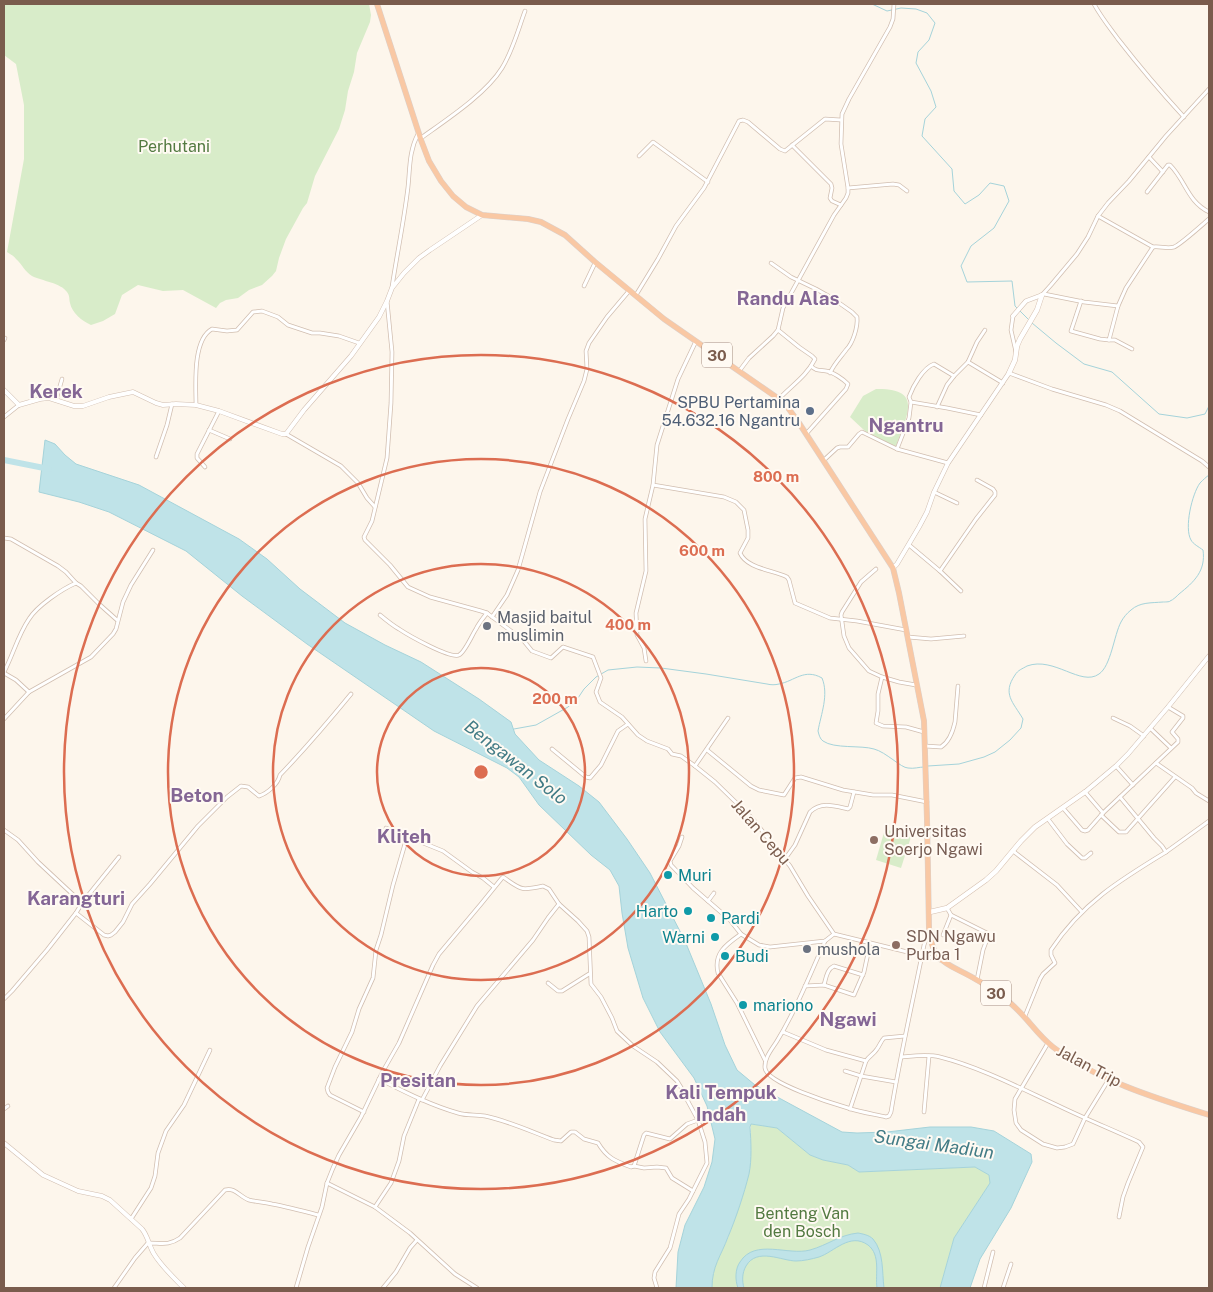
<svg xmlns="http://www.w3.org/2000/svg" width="1213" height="1292" font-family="'Public Sans',sans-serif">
<rect width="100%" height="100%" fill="#fdf6ec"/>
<g fill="#d8ecc9">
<path d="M4,4H369L371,15L370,22L357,53L354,72L348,91L345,110L339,129L315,176L307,203L303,208L286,239L279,258L276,271L272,276L262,285L249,290L238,298L226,300L220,303L216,308L183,290L163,291L138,285L122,295L115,314L103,321L91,325C82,321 72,313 70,303C69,299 70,296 67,292C61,283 42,281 32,276C25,272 22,264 16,259C14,256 10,254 7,252L24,159V105L16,64L4,55Z"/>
<path d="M876,389C925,388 906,416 896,447L865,431L850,417L863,396Z"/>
<polygon points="885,829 911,837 901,868 876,860"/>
<polygon points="751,1124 777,1128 810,1155 823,1160 848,1165 859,1172 975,1167 989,1175 990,1183 954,1238 940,1288 712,1288 712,1278 716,1262 728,1238 749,1172"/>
</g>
<g fill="#bfe3e8" stroke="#a5d3da">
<path d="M45,440L55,444L65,455L76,464L139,485L239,539L267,559L300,589L345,623L385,645L421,662L479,699L511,722L515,734L539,760L579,786L599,802L627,839L650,873L685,941L711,1004L725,1045L737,1070L755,1085L842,1132L857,1133L887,1132L930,1127H971L994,1131L1031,1154L1032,1162L1011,1208L980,1259L970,1288H940L954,1238L990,1183L989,1175L975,1167L859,1172L848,1165L823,1160L810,1155L777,1128L751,1124L750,1127C751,1142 752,1159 749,1174C744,1194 736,1218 728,1237C721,1256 712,1266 712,1288H676L678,1252L685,1225L704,1187L712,1162L715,1139L707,1106L694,1078L660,1032L643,998L628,948L622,913L619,886L610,870L591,855L539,805L519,777L507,768L434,731L307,644L242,596L186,551L109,512L79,502L39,492Z"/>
<path d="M858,1233C863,1234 869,1235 873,1239C884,1252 882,1272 884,1288H877C875,1274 881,1255 868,1245C850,1232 834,1252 819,1257C812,1259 803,1261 796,1261C782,1261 757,1247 746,1266C742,1273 742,1281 744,1288H738C735,1280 735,1269 740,1262C755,1238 788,1256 810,1250C828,1245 839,1235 858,1233Z"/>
</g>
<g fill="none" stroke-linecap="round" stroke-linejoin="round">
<g stroke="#a5d3da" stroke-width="1">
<polyline points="872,4 887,11 901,8 916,9 927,13 935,23 929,40 918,52 916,63 931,91 936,107 925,119 922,136 952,169 954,191 965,204 979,195 990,183 1004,186 1009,201 994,228 971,246 961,266 967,282 1012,281 1015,306 1029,320"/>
<polyline points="1032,323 1056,343 1084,364 1112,372 1159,414 1187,418 1205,414 1209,406"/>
<path d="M514,729L536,725L568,707L578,698L584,689L596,677L608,670L637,667L661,668L706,674L767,684C771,685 775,685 779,684C795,681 804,668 822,678C829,695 821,714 818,731C819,735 820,739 823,741C834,749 861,745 874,749C886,752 901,768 908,768C914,769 919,767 924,767"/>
<path d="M928,766L959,764L984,757L995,752L1010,740L1021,728L1023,719C1013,702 1002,694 1015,675C1018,670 1022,669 1027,666C1054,656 1081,687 1099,674C1111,666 1114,635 1121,622C1123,618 1127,613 1131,610C1140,602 1151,603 1163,602C1164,602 1170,602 1170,601C1173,600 1177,596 1179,594C1194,582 1206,571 1203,550C1199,547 1193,544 1191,540C1184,528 1192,494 1200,483C1203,480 1206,477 1209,475"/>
</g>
<polyline stroke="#bfe3e8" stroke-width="6" points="4,460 49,469"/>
<defs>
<g id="minor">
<path d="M1094,4C1101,17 1110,28 1118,39C1139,66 1161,92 1184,117"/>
<path d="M421,138C446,120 486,94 502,68C513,50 518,30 525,11"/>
<polyline points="792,145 831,184 832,188 830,198 832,201 841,205"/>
<polyline points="639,156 653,142 708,182"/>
<polyline points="1149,157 1163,172"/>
<polyline points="848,188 893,184 899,185 907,191"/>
<path d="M1147,192L1168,165H1170C1186,181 1187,201 1209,212"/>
<path d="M1098,216L1153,247C1160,246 1167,249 1174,247C1180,245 1202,225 1209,219"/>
<path d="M771,263L791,277L816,289L832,298L852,312L857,317C858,327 853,343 846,350C840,358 834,364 830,373"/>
<polyline points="584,286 595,263"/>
<path d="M392,287C397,254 404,221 408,187C410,168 409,151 418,134"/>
<polyline points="1044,294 1084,302 1118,306"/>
<polyline points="636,295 658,259 676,226 704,188 739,121 743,120 748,122 780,149 785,151 825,119 841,120"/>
<polyline points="1042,295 1051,285 1077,254 1088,237 1098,216 1108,203 1129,181 1166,136 1209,89"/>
<polyline points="387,301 392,352 391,403 387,458 372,521 364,537 365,540 390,565 408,587 430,597 481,611 487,613 523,640 532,651 551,658 563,647 593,657 601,678 596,692 600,702 622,717 638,735 647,741 668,749 672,754 681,756 695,766 715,782 752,818 790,866 808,896 834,934 940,960"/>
<polyline points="1081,301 1071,331 1100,339 1109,340 1118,306 1126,288 1153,247"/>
<polyline points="1013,316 1011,330 1016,352"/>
<path d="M778,330L799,347L812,356L815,359C807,376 791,386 779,399"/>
<polyline points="4,340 5,338"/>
<polyline points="1109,340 1115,340 1132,349"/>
<polyline points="968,362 1003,383"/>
<polyline points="740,370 749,358 773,336 778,330 783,308 834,215 846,198 848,193 848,188 841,144 842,114 849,99 890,27 893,19 894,4"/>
<polyline points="1009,373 1052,389 1106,405 1120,411 1202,461 1209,467"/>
<polyline points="56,400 62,379"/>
<polyline points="911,402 947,408 981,415"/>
<path d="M196,405C196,386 192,340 212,329L227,331L237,330L253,312L262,311L278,317L288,325L312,333H320L339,336L359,343"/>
<polyline points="937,407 947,385 954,376 968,362 977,342 985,330"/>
<polyline points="4,417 19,405"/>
<polyline points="209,430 230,439"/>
<polyline points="286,434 341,466 358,483 367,498 375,507"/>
<path d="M806,434L846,389L848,384C843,379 833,372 826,371C819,370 816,371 811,366"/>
<path d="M897,449L909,418L911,402L909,397C913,386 923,368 934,364L954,376"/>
<polyline points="156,457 167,425 172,404"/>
<polyline points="824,460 837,448 840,447 848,447 859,434 862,432 897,449 948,463"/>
<polyline points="205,467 197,458 197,454 219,411"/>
<path d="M653,485L724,497L736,502L744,510L748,530V538L740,553C747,569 774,570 787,577L789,580L795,603L830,618L857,621L906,630"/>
<polyline points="934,492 957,503"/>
<polyline points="4,538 11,539 58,566 66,572 76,583"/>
<polyline points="909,545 940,571 961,591"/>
<polyline points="876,569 861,582 842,612 841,615 844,636 849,648 869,671 882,677 878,694 878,711 876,723 883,726 906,727 924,732"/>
<polyline points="940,571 976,519 995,495 995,492 993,489 977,480"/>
<path d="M380,615C386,620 392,625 399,629C408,635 450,659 459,655C465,652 472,635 476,629C479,623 483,618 487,613"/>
<polyline points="492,617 507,595 518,570 540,492 568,419 584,381 587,369 586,351 589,343 607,317 629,291"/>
<polyline points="908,637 931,639 964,636"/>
<polyline points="646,661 644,648 637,635 636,613 646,571 645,519 653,485 657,445 678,379 696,341"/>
<path d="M4,672C13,655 18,635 29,619C37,606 62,589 76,583L81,586L99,604L117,620"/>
<polyline points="4,673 16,680 29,692"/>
<polyline points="882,677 899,682 916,685"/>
<polyline points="1113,718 1130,726 1144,736"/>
<polyline points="4,719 29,692 91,657 113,634 116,629 123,602 131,585 153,550"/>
<polyline points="1150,728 1171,748"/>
<path d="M925,746L941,747C949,742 953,731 955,722L958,686"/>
<polyline points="552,749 586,777 590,778 601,765 618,731 628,724"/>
<polyline points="707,750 751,786 759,790 784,795 795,778 801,777 843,790 873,795 892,795 927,802"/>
<polyline points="1156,763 1192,788 1196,793 1209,801"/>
<polyline points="695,766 728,718"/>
<polyline points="1116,766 1133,785"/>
<polyline points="1085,792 1103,813"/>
<polyline points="1063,808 1082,830 1085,831 1088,830 1103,813 1178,742 1178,739 1172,732 1183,718 1183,716 1168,707"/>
<polyline points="1101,815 1119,832 1126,832 1175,777"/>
<polyline points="1048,819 1067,844 1082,858 1085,858 1091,853"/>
<polyline points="386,828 443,851 472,872 483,878 494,887"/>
<polyline points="4,830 18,840 38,862 82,903 76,913 47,950 12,991 4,999"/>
<polyline points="682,837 679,846 670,861 671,865 693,888 730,920 741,934 759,945 770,947 825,941 834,934"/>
<polyline points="1013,851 1057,885 1082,912"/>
<polyline points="1166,852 1209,821"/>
<path d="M785,859L795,845L810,812C821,801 835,806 848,809L850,807L854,792"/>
<polyline points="708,901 714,893"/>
<polyline points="82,903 119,857"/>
<polyline points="947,908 951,915 989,934 983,950 977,980"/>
<path d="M76,913L104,935L108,936L111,935L115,932L123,922L132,904L150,884L198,826L227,797L241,786L248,787L259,796C268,793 278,784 280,775C305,749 328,722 351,694"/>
<path d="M741,934C727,944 713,953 718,973L737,1003L765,1060"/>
<polyline points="943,935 951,915"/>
<path d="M825,941C810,975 796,1010 777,1041C772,1049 764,1058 765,1068C766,1083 834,1104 848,1108C860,1112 873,1114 886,1117L889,1116L891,1112C900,1056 913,1001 924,945L925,942L930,935"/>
<polyline points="548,983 558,991 562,991 589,974"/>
<path d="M824,985C826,978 827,969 834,966L863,975"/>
<polyline points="805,986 824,985 854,995 864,972 870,944"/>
<path d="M1025,1016L1040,979L1043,974L1055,963L1051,955V950C1082,903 1120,880 1166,852L1162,846L1154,838L1120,797"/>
<polyline points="783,1032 826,1050 866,1061"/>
<polyline points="1048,1043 1015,1099 1014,1110 1016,1123 1021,1130 1043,1144 1057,1148 1065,1147 1073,1144 1085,1118 1109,1079"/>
<path d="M902,1057C914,1056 927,1054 940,1057C980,1067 1022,1089 1059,1106C1086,1119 1113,1130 1139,1142L1143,1147L1128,1183L1123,1197L1119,1217"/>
<polyline points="845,1071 861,1076 896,1082"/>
<path d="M379,1079C405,1092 430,1105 458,1113C467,1116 476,1114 485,1116C509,1121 532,1132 554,1140L561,1141L571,1132H575L584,1139L598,1143C607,1158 615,1161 631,1167L634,1166L644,1135L646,1133L670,1139L687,1124L698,1120"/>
<polyline points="422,1100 440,1066 477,1006 533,940 548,918 559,904"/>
<polyline points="4,1109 8,1106"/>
<path d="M850,1109L866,1061C869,1056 874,1054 877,1049C880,1045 881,1041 884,1038L905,1036"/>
<polyline points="364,1112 330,1095 328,1092 327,1088 335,1067 352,1032 359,1009 373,978 376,950 381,935 393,885 407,837"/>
<polyline points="924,1112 929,1056"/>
<polyline points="634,1166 644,1168 657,1167 666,1168 672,1178 693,1191"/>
<polyline points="327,1183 375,1207 410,1233 455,1274 477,1288"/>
<polyline points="375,1207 391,1183 399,1161 404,1136 419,1099"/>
<polyline points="131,1219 151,1188 155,1176 158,1153 166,1131 184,1105 210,1050"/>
<path d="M114,1288L135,1258L148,1243C162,1243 168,1246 180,1238L225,1190C235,1187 240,1197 249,1200C257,1202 264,1202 272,1204C288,1207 303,1211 318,1215"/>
<path d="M296,1288L308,1247L322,1207L327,1183L333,1168L339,1155L361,1117L383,1071L399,1043L433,965L439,954L481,904L502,878L503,877C522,890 520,891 543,886L549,889L559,904L578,921L587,931L589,937L591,984L601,997L612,1018L617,1031L633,1046L657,1062L677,1081L682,1089L685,1096L698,1120L705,1142L707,1163L689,1199L679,1214L670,1248L655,1272L654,1278L657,1288"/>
<polyline points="383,1288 396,1272 410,1248 417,1240"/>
<polyline points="984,1288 993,1252"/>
<polyline points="1003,1288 1011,1264"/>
</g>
<g id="tertiary">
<polyline points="1013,316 1026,301 1042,295"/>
<polyline points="4,390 19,405 40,399 49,398 74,406 83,406 109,397 133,392 156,403 163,405 176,404 196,405 219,411 282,434 286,434 304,410 351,356 379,317 387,301 392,288 404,273 419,258 430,250 482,215"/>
<polyline points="893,568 897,564 919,527 927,512 934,492 948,463 1009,373"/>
<polyline points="1085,792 1116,766 1128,754 1168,707 1209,656"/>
<path d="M4,1143L43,1175L78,1191L102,1196L110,1200L142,1229C148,1236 149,1246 154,1254C162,1267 174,1278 184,1288"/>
</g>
<g id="secondary">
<polyline points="1009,373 1015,360 1017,346 1020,339 1037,310 1042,295"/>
<polyline points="930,912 947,908 986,880 996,871 1021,841 1035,827 1085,792"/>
</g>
<path id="trunk" d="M377,4L421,140L429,161L441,181L453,196L466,207L482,215L528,219L541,222L565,235L595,262L664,319L779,399L786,405L799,423L893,568L899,593L924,721L927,819L929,928C932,965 949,963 977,980C986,985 996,992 1005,999C1024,1012 1035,1033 1053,1047C1096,1080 1158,1099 1209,1115"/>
</defs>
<use href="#minor" stroke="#d1beb0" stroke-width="4.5"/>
<use href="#tertiary" stroke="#d1beb0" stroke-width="5"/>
<use href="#secondary" stroke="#d6c0b0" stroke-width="5.5"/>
<use href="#trunk" stroke="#dad1cd" stroke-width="6"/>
<use href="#minor" stroke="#fff" stroke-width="3"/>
<use href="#tertiary" stroke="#fff" stroke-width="4"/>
<use href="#secondary" stroke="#fff" stroke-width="4.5"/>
<use href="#trunk" stroke="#f9c8a4" stroke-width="5"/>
</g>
<g fill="none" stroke="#dc6d51" stroke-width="2.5">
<circle cx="481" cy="772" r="104"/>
<circle cx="481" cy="772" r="208"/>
<circle cx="481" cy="772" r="313"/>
<circle cx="481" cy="772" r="417"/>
</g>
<circle fill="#5c6f8a" stroke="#fffaf3" stroke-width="2" cx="810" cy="411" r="5"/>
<g fill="#6b7280" stroke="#fffaf3" stroke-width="2">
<circle cx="487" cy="626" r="5"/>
<circle cx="807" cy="949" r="5"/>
</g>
<g fill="#8d6e63" stroke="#fffaf3" stroke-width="2">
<circle cx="874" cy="840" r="5"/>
<circle cx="896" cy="945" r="5"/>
</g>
<g fill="#0f9aa8" stroke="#fffaf3" stroke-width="2">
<circle cx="668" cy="875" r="5"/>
<circle cx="688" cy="911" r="5"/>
<circle cx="711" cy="918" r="5"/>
<circle cx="715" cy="937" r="5"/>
<circle cx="725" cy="956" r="5"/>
<circle cx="743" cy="1005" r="5"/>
</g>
<g text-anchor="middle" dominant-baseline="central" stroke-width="4" stroke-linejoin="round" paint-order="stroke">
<g fill="#fffaf3" stroke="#a28b7f" stroke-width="1">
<rect x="702" y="342.5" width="30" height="25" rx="4"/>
<rect x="981" y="980.5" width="30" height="25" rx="4"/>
</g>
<g font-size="15" font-weight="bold" fill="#7a5c4d">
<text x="717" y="355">30</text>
<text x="996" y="993">30</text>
</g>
<g font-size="16" fill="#537a41" stroke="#fffaf3">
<text x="174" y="146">Perhutani</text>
<text x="802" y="1213">Benteng Van<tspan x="802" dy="18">den Bosch</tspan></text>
</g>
<g font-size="16" fill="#4e5e75" stroke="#fffaf3" text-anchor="end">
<text x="800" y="402">SPBU Pertamina<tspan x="800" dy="18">54.632.16 Ngantru</tspan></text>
</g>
<g font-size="16" fill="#5b616d" stroke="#fffaf3" text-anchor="start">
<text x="497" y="617">Masjid baitul<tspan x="497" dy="18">muslimin</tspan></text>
<text x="817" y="949">mushola</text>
</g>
<g font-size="16" fill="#785e54" stroke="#fffaf3" text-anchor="start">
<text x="884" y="831">Universitas<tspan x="884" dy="18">Soerjo Ngawi</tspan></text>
<text x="906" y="936">SDN Ngawu<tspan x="906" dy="18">Purba 1</tspan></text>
</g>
<g font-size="16" fill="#7a5c4d" stroke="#fffaf3">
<text transform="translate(761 832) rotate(49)">Jalan Cepu</text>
<text transform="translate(1089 1066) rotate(28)">Jalan Trip</text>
</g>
<g font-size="16" fill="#0d838f" stroke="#fffaf3" text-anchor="start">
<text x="678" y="875">Muri</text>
<text x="678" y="911" text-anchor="end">Harto</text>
<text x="721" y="918">Pardi</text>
<text x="705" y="937" text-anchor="end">Warni</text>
<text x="735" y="956">Budi</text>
<text x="753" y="1005">mariono</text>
</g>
<g font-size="18" font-style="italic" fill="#437c86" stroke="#fffaf3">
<text transform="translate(516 762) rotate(38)">Bengawan Solo</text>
<text transform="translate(934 1144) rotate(8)">Sungai Madiun</text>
</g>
<g font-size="19" font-weight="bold" fill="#846695" stroke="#fffaf3">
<text x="788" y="298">Randu Alas</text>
<text x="56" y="391">Kerek</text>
<text x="906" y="425">Ngantru</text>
<text x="197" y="795">Beton</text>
<text x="404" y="836">Kliteh</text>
<text x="76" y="898">Karangturi</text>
<text x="848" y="1019">Ngawi</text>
<text x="418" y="1080">Presitan</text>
<text x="721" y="1092">Kali Tempuk<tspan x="721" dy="22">Indah</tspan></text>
</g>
</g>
<circle cx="481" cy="772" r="8" fill="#dc6d51" stroke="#fffaf3" stroke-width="2.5"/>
<g font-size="15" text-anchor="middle" font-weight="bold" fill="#dc6d51" stroke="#fffaf3" stroke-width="4" stroke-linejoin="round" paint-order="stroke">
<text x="776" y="482">800 m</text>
<text x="702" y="556">600 m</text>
<text x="628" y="630">400 m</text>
<text x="555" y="704">200 m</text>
</g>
<rect width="1213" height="1292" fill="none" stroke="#7a5c4d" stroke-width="10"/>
</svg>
